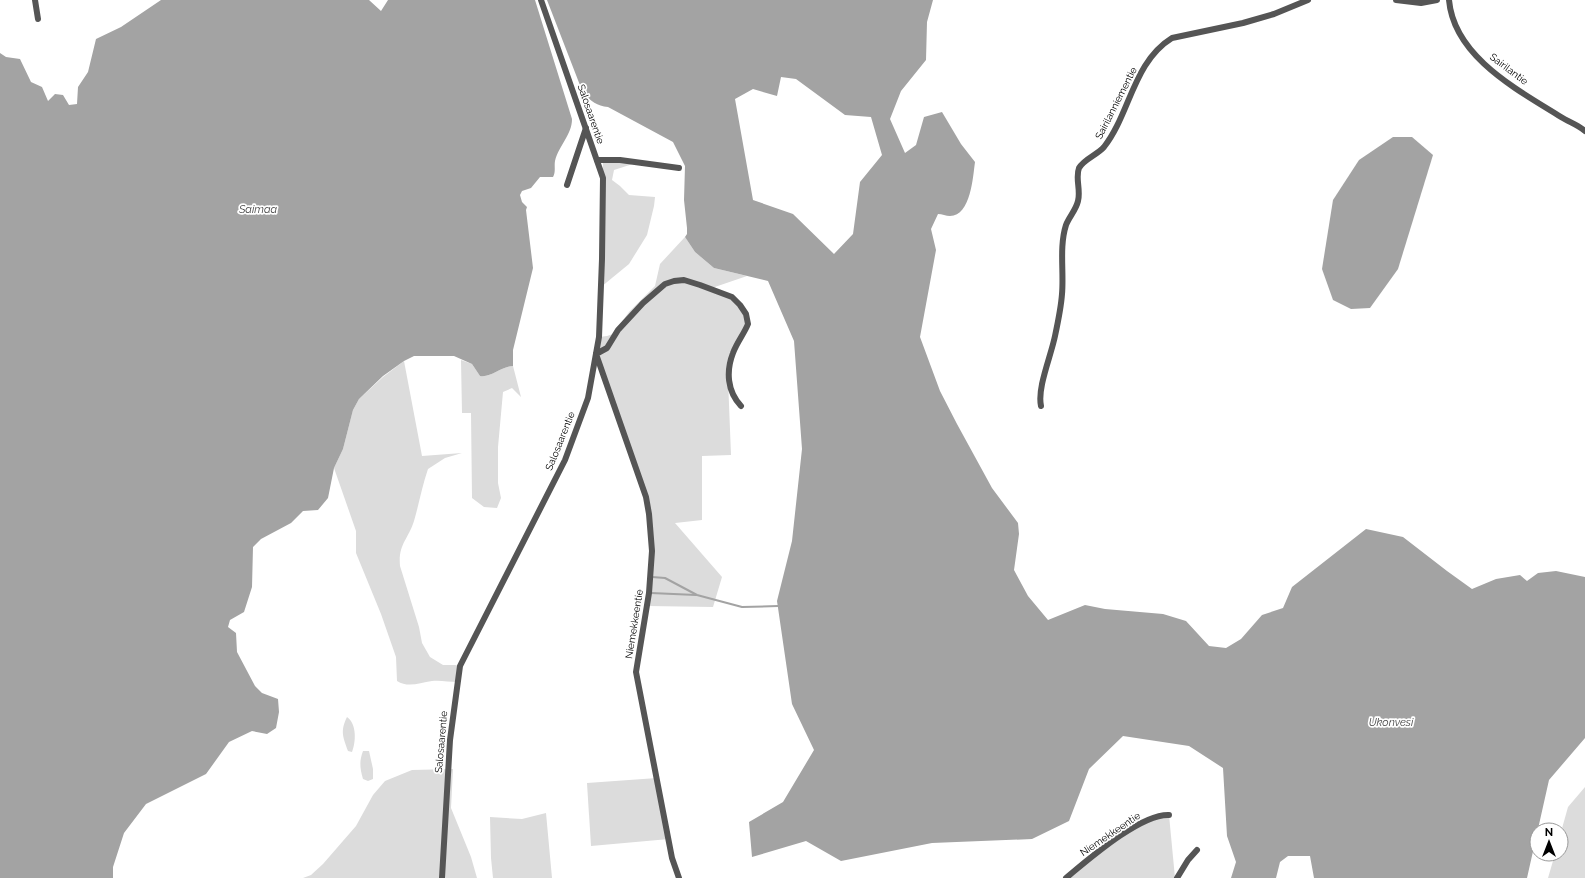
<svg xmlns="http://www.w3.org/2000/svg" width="1585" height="878" font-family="Raleway,sans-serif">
<rect width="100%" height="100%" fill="#fff"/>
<g fill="#dcdcdc">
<polygon points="603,160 642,161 614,170 612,180 620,186 629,195 655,197 654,206 647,235 629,264 601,287"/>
<path d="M685,237L695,252L714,268L747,276L709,289C736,299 737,297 748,324L739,341L728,379L731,455L702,456V520L675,523L722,577L713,607L648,606L652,550L649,514L596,354L599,337L607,336L613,334L629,312L655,286L660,264Z"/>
<path d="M461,360L472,364L480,376C491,378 502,366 513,366L521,397L512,388L503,392L498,447V483L501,498L497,508L484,507L472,498L471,413H462Z"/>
<path d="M404,361L422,456L462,453L445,458L428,469C422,486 419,504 414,521C408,540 398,544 400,566L419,627L422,643L430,657L443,665H455L460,666L458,682C449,682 440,680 432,681C419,683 408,688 397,681L396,657L381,614L356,553V531L334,468L343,449L353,410L359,399L383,377Z"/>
<path d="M347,717C357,724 356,742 352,752L348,751C343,737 340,731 347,717Z"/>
<path d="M363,751H369L373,769V779L368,781L363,779C360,769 359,761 363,751Z"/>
<polygon points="453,769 451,808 471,857 477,878 303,878 311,875 323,864 356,826 373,795 385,781 412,770"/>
<polygon points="657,778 669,839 591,846 587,783"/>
<polygon points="1585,787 1585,878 1548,878 1555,854 1561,854 1561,832 1568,807"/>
<polygon points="546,813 552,878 493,878 491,858 490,817 522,819"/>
<polygon points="1169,815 1175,878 1066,878 1143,822"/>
</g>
<g fill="#a3a3a3" fill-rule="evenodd">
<path d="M161,0H369L381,11L388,0H535L572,119C572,135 559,145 555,161C554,166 556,172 553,177H540L531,188L522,191L520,195L522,202L527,207L526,210L533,268L513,350V366C502,366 491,378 480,376L472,364L454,356H414L404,361L383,376L359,399L353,410L343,449L334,468L328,498L318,510L303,511L291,523L261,539L253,547L252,587L244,612L230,620L228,627L236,633L237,652L255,686L262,693L278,699L279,712L276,728L267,734L252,731L229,742L206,774L146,804L124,833L113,867V878H0V53L6,57L20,59L31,82L42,87L48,101L55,94L63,95L69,105L77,104L78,87L88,72L96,39L121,27Z"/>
<path d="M547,0H933L927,22L926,60L901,91L890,119L905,153L916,145L924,117L942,112L961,144L975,162C973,176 971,216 950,216C946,216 942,214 938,214L931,229L936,250L920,337L940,391L957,424L992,488L1018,523L1019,534L1014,570L1028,596L1048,620L1085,605L1105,609L1163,614L1186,621L1209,646L1226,648L1241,639L1262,615L1283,608L1292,587L1366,529L1403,537L1447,571L1472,589L1496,579L1520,575L1527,581L1538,573L1556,571L1585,577V738L1549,780L1527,878H1314L1310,856H1288L1280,862L1276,878H1231L1236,862L1227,836L1223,768L1189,746L1123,736L1089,769L1069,821L1032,839L932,843L841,861L806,841L752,857L749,822L783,802L814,750L792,704L777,601L792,541L802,449L794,341L768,281L714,268L695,252L685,237L687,234V228L684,200L685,166L673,142L608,107C597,106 591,101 583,93ZM781,77L796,79L845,115L871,117L882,155L860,182L853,234L834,254L793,214L753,200L735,99L753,89L777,96Z"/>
<polygon points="1393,137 1412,137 1433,155 1398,269 1370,308 1351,309 1333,300 1322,269 1333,200 1359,160"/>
</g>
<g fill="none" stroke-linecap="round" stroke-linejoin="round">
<g stroke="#a3a3a3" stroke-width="2">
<polyline points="652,577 665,578 697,595 742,607 778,606"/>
<polyline points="651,593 696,595"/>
</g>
<g stroke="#555" stroke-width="6">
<polyline points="35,0 38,19"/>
<polyline points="1396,0 1421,3 1437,0"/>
<path d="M1449,0C1454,57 1518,90 1561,117C1569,122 1578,125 1585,131"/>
<polyline points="597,160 620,160 679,168"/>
<polyline points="567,185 586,128"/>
<path d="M1041,406C1037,388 1051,356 1055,336C1058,322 1061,308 1062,294C1064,272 1059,247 1066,225C1069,217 1076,210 1078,201C1081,190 1075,178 1079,168C1084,159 1097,155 1104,147C1130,114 1133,62 1172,38L1243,23L1274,14L1308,0"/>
<polyline points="442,878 450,740 460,666 565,460 588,398 599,337 602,259 603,178 541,0"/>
<path d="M679,878L672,858L636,672L649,593L652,551L649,514L646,497L596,354L607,348L618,330L643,303L665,284L674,281L684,280L700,285L732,297L740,305L746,314L748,324C744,334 737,342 733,353C726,371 727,391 741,406"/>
<path d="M1066,878C1089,859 1140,814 1169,815"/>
<polyline points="1177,878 1188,860 1197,850"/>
</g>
</g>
<g text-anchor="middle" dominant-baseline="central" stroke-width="3.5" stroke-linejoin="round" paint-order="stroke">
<g font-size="10" fill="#000" stroke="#fff">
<text transform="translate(1509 69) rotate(37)">Sairilantie</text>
<text transform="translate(1116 103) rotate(-63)">Sairilanniementie</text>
<text transform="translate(591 114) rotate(71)">Salosaarentie</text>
<text transform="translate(560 441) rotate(-68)">Salosaarentie</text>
<text transform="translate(634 624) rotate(-81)">Niemekkeentie</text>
<text transform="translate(441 742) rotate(-85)">Salosaarentie</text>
<text transform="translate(1110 834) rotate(-34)">Niemekkeentie</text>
</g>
<g font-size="11" font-style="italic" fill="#444" stroke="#fff">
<text x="258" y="209">Saimaa</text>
<text x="1391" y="722">Ukonvesi</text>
</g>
</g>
<g transform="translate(1549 842)"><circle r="19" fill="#ffffff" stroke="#999999"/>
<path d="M0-3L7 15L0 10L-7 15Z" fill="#000000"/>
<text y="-6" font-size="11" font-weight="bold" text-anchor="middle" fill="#000000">N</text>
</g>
</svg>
